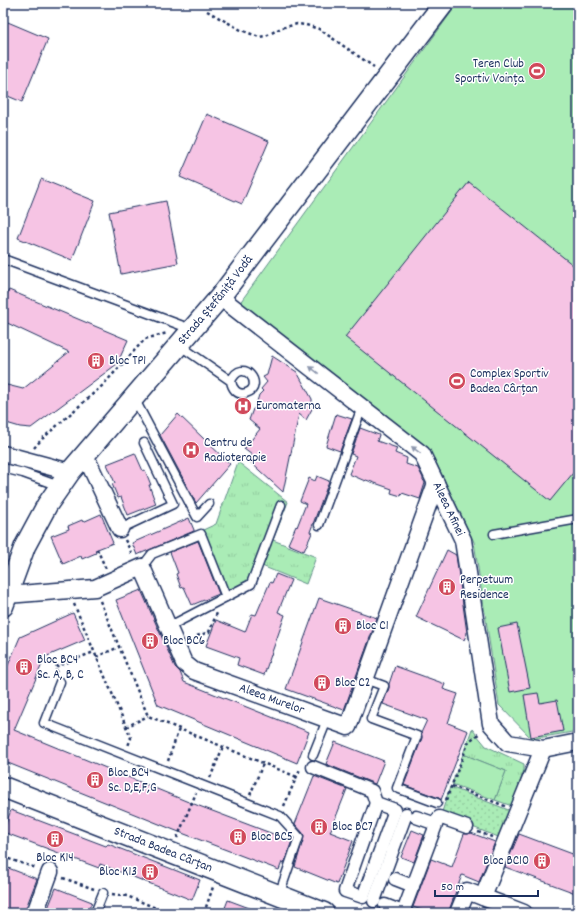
<svg xmlns="http://www.w3.org/2000/svg" width="581" height="916" font-family="Dekko,sans-serif">
<defs>
<pattern id="grass-tufts" width="24" height="20" patternUnits="userSpaceOnUse"><rect width="24" height="20" fill="#aaecb6"/><path d="M3 7l-1-3M5 7V3M7 7l1-3M15 17l-1-3M17 17v-4M19 17l1-3" fill="none" stroke="#92cb9f"/></pattern>
<pattern id="park-dots" width="8" height="8" patternUnits="userSpaceOnUse"><rect width="8" height="8" fill="#aaecb6"/><path d="M2 2h.1M6 6h.1" fill="none" stroke="#92cb9f" stroke-width="1.8" stroke-linecap="round"/></pattern>
</defs>
<rect width="100%" height="100%" fill="#fff"/>
<filter id="ink" filterUnits="userSpaceOnUse"><feTurbulence type="fractalNoise" baseFrequency=".025" numOctaves="2"/><feDisplacementMap in="SourceGraphic" scale="8" xChannelSelector="R" yChannelSelector="G"/><feConvolveMatrix kernelMatrix="1 2 1 2 8 2 1 2 1" color-interpolation-filters="sRGB"/></filter>
<g filter="url(#ink)">
<g fill="url(#grass-tufts)" stroke="#628e8a">
<polygon points="238,462 288,502 273,540 316,557 306,584 257,564 250,582 228,591 203,530 216,524"/>
<polygon points="472,729 486,746 524,764 524,770 512,806 495,800 506,771 463,754"/>
</g>
<polygon fill="url(#park-dots)" stroke="#628e8a" points="450,787 511,811 501,838 441,815"/>
<g fill="#aaecb6" stroke="#628e8a">
<polygon points="458,3 578,3 578,731 532,739 499,705 474,542 434,458 239,304"/>
<polygon points="463,754 506,771 495,800 452,784"/>
</g>
<g fill="#f6c4e4" stroke="#1b2f5e">
<polygon points="3,20 48,39 22,102 3,94"/>
<polygon points="207,114 269,141 242,204 180,177"/>
<polygon points="41,179 95,201 72,260 18,238"/>
<polygon points="469,182 578,269 578,467 550,501 345,337"/>
<polygon points="166,201 178,263 121,274 109,212"/>
<polygon points="9,290 128,340 117,364 31,428 20,427 3,422 3,384 23,389 69,352 3,321 3,301"/>
<polygon points="272,356 297,372 312,399 312,409 306,420 299,414 283,492 248,460 252,455 244,449 260,429 249,420 253,409 255,408 259,395 263,391 261,389 267,382 263,377 267,375"/>
<polygon points="178,414 230,464 196,503 160,435"/>
<polygon points="336,414 352,419 340,451 326,446"/>
<polygon points="360,428 379,435 377,441 397,448 395,453 407,458 406,464 418,468 423,478 423,480 424,481 425,483 420,499 402,493 401,496 391,493 392,489 366,480 365,481 349,474 356,456 351,454"/>
<polygon points="135,453 143,471 145,470 151,485 149,485 156,504 128,515 121,497 118,498 112,484 115,483 107,464"/>
<polygon points="317,476 329,481 310,532 312,533 304,551 288,544 296,526 297,527 306,504 300,501 309,478 315,481"/>
<polygon points="101,514 113,543 95,550 96,553 82,559 81,556 63,564 51,536 69,529 68,526 82,520 83,522"/>
<polygon points="189,518 194,530 194,531 137,555 132,543"/>
<polygon points="198,541 219,594 192,605 184,587 181,588 176,574 178,573 170,552"/>
<polygon points="447,550 456,555 467,633 464,640 416,617"/>
<polygon points="276,574 291,580 278,612 285,615 264,675 237,665 239,658 206,646 216,620 245,632 252,614 256,615 270,582 272,583"/>
<polygon points="141,590 175,667 180,672 184,682 309,732 297,763 158,705 116,600"/>
<polygon points="319,598 377,618 344,710 286,689"/>
<polygon points="73,613 85,640 45,657 14,730 186,801 289,840 291,836 293,838 284,863 282,862 279,870 174,830 3,761 3,677 20,637"/>
<polygon points="517,624 530,688 510,692 498,628"/>
<polygon points="395,666 445,684 443,689 458,694 448,723 468,731 441,800 439,798 404,785 422,738 421,733 427,720 383,704 389,688 389,684"/>
<polygon points="538,693 540,703 557,700 563,731 531,737 524,695"/>
<polygon points="335,742 384,761 375,784 326,764"/>
<polygon points="314,776 347,789 330,832 353,841 337,884 295,867 304,836 303,833 295,824"/>
<polygon points="11,810 106,846 108,844 200,880 192,900 100,864 99,868 3,832"/>
<polygon points="412,830 424,835 414,862 401,857"/>
<polygon points="471,833 495,842 479,882 462,875 448,913 430,913 413,907 431,859 452,867 464,834 468,834"/>
<polygon points="519,834 578,856 578,894 505,867"/>
<polygon points="3,866 37,879 24,913 3,913"/>
<polygon points="56,888 92,902 87,913 46,913"/>
<polygon points="228,900 260,912 260,913 223,913"/>
</g>
<g fill="none" stroke-linecap="round" stroke-linejoin="round">
<defs>
<g id="service">
<polyline points="3,259 191,329"/>
<path d="M179,345L231,381C232,388 237,396 246,393C266,387 243,355 231,381"/>
<polyline points="134,398 197,517 209,504"/>
<polyline points="3,468 23,473 59,486"/>
<polyline points="319,525 362,407"/>
<polyline points="120,529 173,504 144,443"/>
<polyline points="494,534 578,519"/>
<polyline points="142,567 152,554 201,534 226,597"/>
<polyline points="168,627 251,584 281,505"/>
<polyline points="365,679 384,686 371,719 417,736 397,788 437,803"/>
<polyline points="60,682 44,723 280,816 299,837 279,895"/>
<polyline points="313,755 327,720"/>
<polyline points="95,913 103,893"/>
</g>
<g id="pedestrian">
<polyline points="313,767 372,791 376,803"/>
<polygon points="376,803 395,810 363,897 345,891"/>
<polyline points="416,817 436,824"/>
<polyline points="395,879 413,886"/>
<polyline points="374,901 406,814"/>
<polyline points="385,905 403,912 403,913"/>
<polyline points="407,913 403,912 439,817 467,827"/>
</g>
<g id="minor">
<path id="s1" d="M220,297L422,454L463,540L491,724L508,743L543,749L578,742"/>
<polyline points="3,454 70,472"/>
<polyline points="85,455 120,529"/>
<path id="s2" d="M7,595L95,588L142,567L184,663L194,671L348,727L436,483"/>
<polyline points="483,897 543,749"/>
<polyline points="35,913 50,872"/>
<polyline points="458,913 467,891 524,913"/>
</g>
<g id="tertiary">
<path id="s3" d="M3,606L25,546L47,505L70,472L220,297L444,3"/>
<path id="s4" d="M3,787L324,913"/>
</g>
</defs>
<use href="#service" stroke="#1b2f5e" stroke-width="11"/>
<use href="#pedestrian" stroke="#1b2f5e" stroke-width="15"/>
<use href="#minor" stroke="#1b2f5e" stroke-width="19"/>
<use href="#tertiary" stroke="#1b2f5e" stroke-width="23"/>
<g stroke="#1b2f5e" stroke-width="2.5" stroke-dasharray="3 3" stroke-linecap="butt">
<polyline points="207,11 241,30 259,37 266,36 281,28 297,24 306,25 319,29 374,67"/>
<polyline points="34,448 42,439 103,385 145,339 167,333"/>
<polyline points="125,540 133,556"/>
<polyline points="97,549 106,569"/>
<polyline points="100,601 148,716 297,777"/>
<polyline points="74,604 131,738 128,746"/>
<polyline points="197,636 209,632 217,613"/>
<polyline points="96,657 119,647"/>
<polyline points="57,672 55,667 94,652"/>
<polyline points="126,727 148,716"/>
<polyline points="168,761 179,729"/>
<polyline points="210,778 223,747"/>
<polyline points="452,786 505,806"/>
<polyline points="250,795 263,764"/>
<polyline points="446,800 469,741 480,733"/>
<polyline points="284,806 300,769"/>
<polyline points="478,832 492,837"/>
<polyline points="177,838 196,793"/>
<polyline points="3,857 36,868"/>
<polyline points="63,878 94,889"/>
<polyline points="112,894 127,896 168,913"/>
<polyline points="204,913 213,887"/>
</g>
<use href="#service" stroke="#fff" stroke-width="8"/>
<use href="#pedestrian" stroke="#fff" stroke-width="12"/>
<use href="#minor" stroke="#fff" stroke-width="16"/>
<use href="#tertiary" stroke="#fff" stroke-width="20"/>
</g>
<defs><path id="oneway-solid" d="M-6-.8H1V-3.2L6.5 0L1 3.2V.8H-6Z"/></defs>
<g fill="#8d97ae">
<use href="#oneway-solid" transform="translate(314 370) rotate(-142)"/>
<use href="#oneway-solid" transform="translate(416 450) rotate(-142)"/>
</g>
</g>
<defs>
<symbol id="stadium-disc" viewBox="-11 -11 22 22"><circle r="9.5" fill="#d1495b" stroke="#fff"/><path d="M0-5a6.5 5 0 1 0 0 10a6.5 5 0 1 0 0-10ZM-3.5-1.8h7v3.6h-7Z" fill="#fff"/></symbol>
<symbol id="building-disc" viewBox="-11 -11 22 22"><circle r="9.5" fill="#d1495b" stroke="#fff"/><path d="M-4-6H4V6H1V3H-1V6H-4ZM-2.5-4.3h1.7v1.8h-1.7ZM.8-4.3h1.7v1.8H.8ZM-2.5-1h1.7V.8h-1.7ZM.8-1h1.7V.8H.8Z" fill="#fff"/></symbol>
<symbol id="hospital-disc" viewBox="-11 -11 22 22"><circle r="9.5" fill="#d1495b" stroke="#fff"/><path d="M-5-5h3v3.5h4V-5h3V5h-3V1.5h-4V5h-3Z" fill="#fff"/></symbol>
</defs>
<g fill-rule="evenodd">
<use href="#stadium-disc" x="527" y="61" width="20" height="20"/>
<use href="#building-disc" x="86" y="351" width="20" height="20"/>
<use href="#stadium-disc" x="447" y="371" width="20" height="20"/>
<use href="#hospital-disc" x="233" y="396" width="20" height="20"/>
<use href="#hospital-disc" x="181" y="440" width="20" height="20"/>
<use href="#building-disc" x="437" y="577" width="20" height="20"/>
<use href="#building-disc" x="333" y="616" width="20" height="20"/>
<use href="#building-disc" x="140" y="631" width="20" height="20"/>
<use href="#building-disc" x="14" y="657" width="20" height="20"/>
<use href="#building-disc" x="312" y="673" width="20" height="20"/>
<use href="#building-disc" x="85" y="770" width="20" height="20"/>
<use href="#building-disc" x="309" y="817" width="20" height="20"/>
<use href="#building-disc" x="228" y="827" width="20" height="20"/>
<use href="#building-disc" x="45" y="829" width="20" height="20"/>
<use href="#building-disc" x="532" y="851" width="20" height="20"/>
<use href="#building-disc" x="140" y="862" width="20" height="20"/>
</g>
<g text-anchor="middle" dominant-baseline="central" stroke-width="3" stroke-linejoin="round" paint-order="stroke">
<g font-size="13" fill="#1b2f5e" stroke="#fff" text-anchor="start">
<text x="524" y="64" text-anchor="end">Teren Club<tspan x="524" dy="15">Sportiv Voința</tspan></text>
<text x="109" y="361">Bloc TP1</text>
<text x="470" y="374">Complex Sportiv<tspan x="470" dy="15">Badea Cârțan</tspan></text>
<text x="256" y="406">Euromaterna</text>
<text x="204" y="443">Centru de<tspan x="204" dy="15">Radioterapie</tspan></text>
<text x="460" y="580">Perpetuum<tspan x="460" dy="15">Residence</tspan></text>
<text x="356" y="626">Bloc C1</text>
<text x="163" y="641">Bloc BC6</text>
<text x="37" y="660">Bloc BC4<tspan x="37" dy="15">Sc. A, B, C</tspan></text>
<text x="335" y="683">Bloc C2</text>
<text x="108" y="773">Bloc BC4<tspan x="108" dy="15">Sc. D,E,F,G</tspan></text>
<text x="332" y="827">Bloc BC7</text>
<text x="251" y="837">Bloc BC5</text>
<text x="55" y="858" text-anchor="middle">Bloc K14</text>
<text x="529" y="861" text-anchor="end">Bloc BC10</text>
<text x="137" y="872" text-anchor="end">Bloc K13</text>
</g>
<g font-size="13" fill="#1b2f5e" stroke="#fff">
<text stroke="none"><textPath href="#s3" startOffset="376">Strada Ștefăniță Vodă</textPath></text>
<text stroke="none"><textPath href="#s1" startOffset="317">Aleea Afinei</textPath></text>
<text stroke="none"><textPath href="#s2" startOffset="340">Aleea Murelor</textPath></text>
<text stroke="none"><textPath href="#s4" startOffset="172">Strada Badea Cârțan</textPath></text>
</g>
</g>
<rect width="581" height="916" fill="none" stroke="#fff" stroke-width="16"/>
<rect x="8" y="8" width="565" height="900" fill="none" stroke="#1b2f5e" stroke-width="1.5" filter="url(#ink)"/>
<path d="M435 890v6h103v-6" fill="none" stroke="#1b2f5e" stroke-width="2"/>
<text x="441" y="890" font-size="12" fill="#1b2f5e" stroke="#ffffff" stroke-width="3" paint-order="stroke">50 m</text>
</svg>
